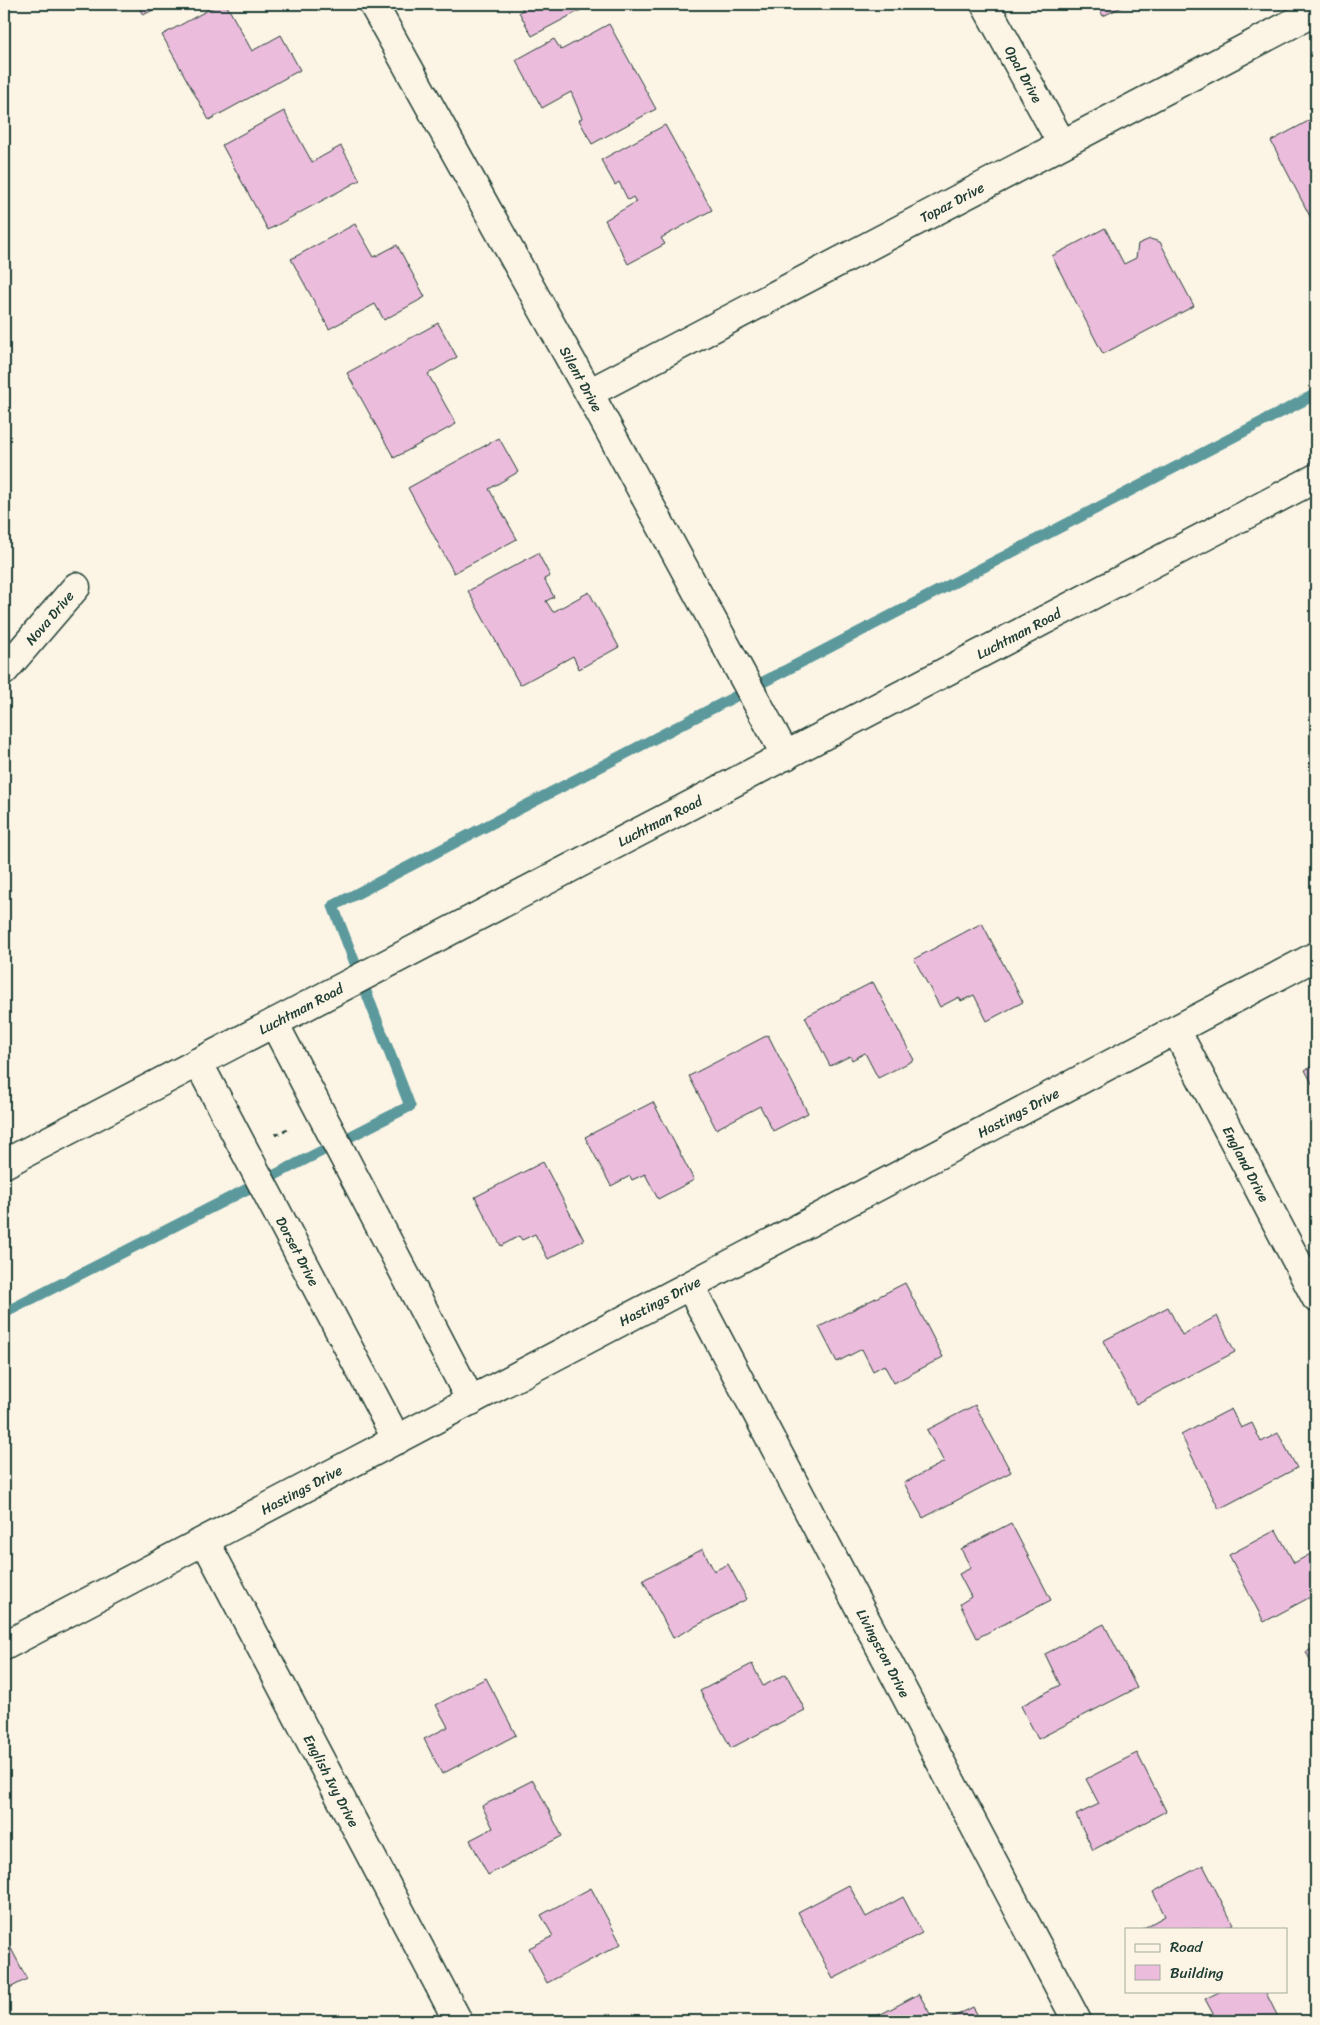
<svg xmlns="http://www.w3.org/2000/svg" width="1320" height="2025" font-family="Sriracha,sans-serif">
<rect width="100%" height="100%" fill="#fcf5e5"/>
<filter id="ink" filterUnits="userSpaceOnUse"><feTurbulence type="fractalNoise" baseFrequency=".02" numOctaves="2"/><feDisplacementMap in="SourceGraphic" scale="10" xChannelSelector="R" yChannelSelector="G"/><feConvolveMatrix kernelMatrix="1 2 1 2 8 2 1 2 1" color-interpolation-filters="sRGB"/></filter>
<g filter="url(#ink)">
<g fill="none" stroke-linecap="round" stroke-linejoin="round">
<polyline stroke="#5c999c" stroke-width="11" points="4,1313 410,1106 333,906 1316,394"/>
</g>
<g fill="#ecbcdd" stroke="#1f3d34">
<polygon points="137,4 165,4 143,15"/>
<polygon points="219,4 226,4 252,51 281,35 300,70 209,120 162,35"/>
<polygon points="519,4 592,4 532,36 519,12 523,10"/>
<polygon points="1097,4 1128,4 1103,16"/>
<polygon points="609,24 656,109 592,144 579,120 582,118 571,92 542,108 516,60 554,39 561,50"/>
<polygon points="284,111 312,162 341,146 360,180 268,230 222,145"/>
<polygon points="1316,117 1316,228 1271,141"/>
<polygon points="665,125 712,210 661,238 665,244 628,264 605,220 636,202 633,197 628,200 619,182 615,185 601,160"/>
<polygon points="355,224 374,257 397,245 425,297 384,320 375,304 329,329 291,259"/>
<polygon points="1105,228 1124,264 1136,258 1138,244 1150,239 1160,242 1194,306 1103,354 1052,256"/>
<polygon points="438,323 457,357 428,374 456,424 394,458 347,373"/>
<polygon points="499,438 518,472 489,489 517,539 454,573 408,488"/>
<polygon points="538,553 550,576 544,579 554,597 546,601 553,612 589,592 619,647 579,669 573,656 520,685 468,591"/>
<polygon points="982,923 1023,1002 987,1021 974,995 961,1001 959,997 940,1007 914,959"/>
<polygon points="873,982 914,1060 878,1078 865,1053 852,1060 850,1056 830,1066 805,1017"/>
<polygon points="768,1035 808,1113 773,1131 760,1106 716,1129 689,1076"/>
<polygon points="1316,1064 1316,1091 1305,1070"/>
<polygon points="653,1102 694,1180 658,1199 645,1174 632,1180 630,1176 611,1186 585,1137"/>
<polygon points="543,1162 584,1240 548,1259 535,1234 522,1240 519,1236 501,1246 475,1197"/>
<polygon points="905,1283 943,1357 894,1383 884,1365 873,1371 862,1349 837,1362 819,1327"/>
<polygon points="1168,1307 1182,1335 1217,1316 1235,1352 1136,1404 1103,1341"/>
<polygon points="975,1405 1011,1472 923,1518 904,1483 944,1462 927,1430"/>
<polygon points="1231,1409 1241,1428 1252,1423 1261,1442 1278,1433 1297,1468 1219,1509 1181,1435"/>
<polygon points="1011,1523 1051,1600 977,1638 960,1604 971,1597 959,1574 971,1568 961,1549"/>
<polygon points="1276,1530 1294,1563 1316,1551 1316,1594 1264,1622 1229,1555"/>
<polygon points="703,1549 714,1571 728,1564 747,1599 673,1638 643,1580"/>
<polygon points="1104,1624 1137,1688 1038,1739 1021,1706 1060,1685 1045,1654"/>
<polygon points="1316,1647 1316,1671 1306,1652"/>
<polygon points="752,1664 763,1686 786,1674 805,1710 731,1748 700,1691"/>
<polygon points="486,1678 516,1735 442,1774 424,1739 448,1727 436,1705"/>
<polygon points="1137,1753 1166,1811 1093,1850 1076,1815 1099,1804 1086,1779"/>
<polygon points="533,1780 562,1836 488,1875 470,1840 493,1828 482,1806"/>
<polygon points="1203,1865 1233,1924 1223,1929 1142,1929 1165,1916 1153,1892"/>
<polygon points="849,1885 866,1917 903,1897 922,1933 833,1979 798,1912"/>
<polygon points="591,1888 621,1944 547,1983 529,1948 553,1936 541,1915"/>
<polygon points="4,1935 27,1979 4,1991"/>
<polygon points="1221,1991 1265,1991 1280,2021 1217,2021 1205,1999"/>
<polygon points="919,1994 934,2021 868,2021"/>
<polygon points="973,2007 981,2021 946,2021"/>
</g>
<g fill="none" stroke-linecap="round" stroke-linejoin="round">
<defs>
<g id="minor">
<path id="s1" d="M373,4L589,393L786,756"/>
<path id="s2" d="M985,4L1062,144"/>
<path id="s3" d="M589,393L1316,11"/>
<path id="s4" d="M4,671L76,587"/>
<polyline points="274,1023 471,1401"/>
<path id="s5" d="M1176,1030L1316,1298"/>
<path id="s6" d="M198,1062L397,1440"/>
<path id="s7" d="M690,1286L1077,2021"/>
<path id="s8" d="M205,1541L458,2021"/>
<path id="s9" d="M4,1646L1316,956"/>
</g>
<g id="tertiary">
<path id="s10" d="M4,1164L1316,478"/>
</g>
</defs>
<use href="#minor" stroke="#1f3d34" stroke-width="31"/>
<use href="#tertiary" stroke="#1f3d34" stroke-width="31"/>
<polyline stroke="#1f3d34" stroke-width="3" stroke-dasharray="5 4" stroke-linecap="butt" points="275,1135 290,1128"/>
<use href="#minor" stroke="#fcf5e5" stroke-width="28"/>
<use href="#tertiary" stroke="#fcf5e5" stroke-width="28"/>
</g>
</g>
<g text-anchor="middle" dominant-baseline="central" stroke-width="5" stroke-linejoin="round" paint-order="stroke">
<g font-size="14" fill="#1f3d34" stroke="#fcf5e5">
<text stroke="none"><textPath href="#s2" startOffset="80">Opal Drive</textPath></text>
<text stroke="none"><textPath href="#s3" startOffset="410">Topaz Drive</textPath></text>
<text stroke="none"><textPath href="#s1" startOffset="429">Silent Drive</textPath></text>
<text stroke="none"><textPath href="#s4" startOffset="70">Nova Drive</textPath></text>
<text stroke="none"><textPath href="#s10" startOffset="1145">Luchtman Road</textPath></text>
<text stroke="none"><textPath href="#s10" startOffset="740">Luchtman Road</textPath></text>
<text stroke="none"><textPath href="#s10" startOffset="335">Luchtman Road</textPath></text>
<text stroke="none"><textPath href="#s9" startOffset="1146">Hastings Drive</textPath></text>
<text stroke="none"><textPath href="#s5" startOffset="151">England Drive</textPath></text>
<text stroke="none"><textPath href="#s6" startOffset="214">Dorset Drive</textPath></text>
<text stroke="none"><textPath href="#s9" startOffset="741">Hastings Drive</textPath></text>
<text stroke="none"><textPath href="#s9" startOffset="336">Hastings Drive</textPath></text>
<text stroke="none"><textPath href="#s7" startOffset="415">Livingston Drive</textPath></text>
<text stroke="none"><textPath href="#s8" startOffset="271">English Ivy Drive</textPath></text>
</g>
</g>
<rect width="1320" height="2025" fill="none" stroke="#fcf5e5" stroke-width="20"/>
<rect x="10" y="10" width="1300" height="2005" fill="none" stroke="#1f3d34" stroke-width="2" filter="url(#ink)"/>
<rect x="1125" y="1928" width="162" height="65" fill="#fcf5e5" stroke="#a4ab9e"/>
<rect x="1135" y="1944" width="25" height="8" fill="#fcf5e5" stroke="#a4ab9e"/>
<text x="1170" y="1952" font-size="15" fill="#1f3d34">Road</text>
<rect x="1135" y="1965" width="25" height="15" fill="#ecbcdd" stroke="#a4ab9e"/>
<text x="1170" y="1978" font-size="15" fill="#1f3d34">Building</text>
</svg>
